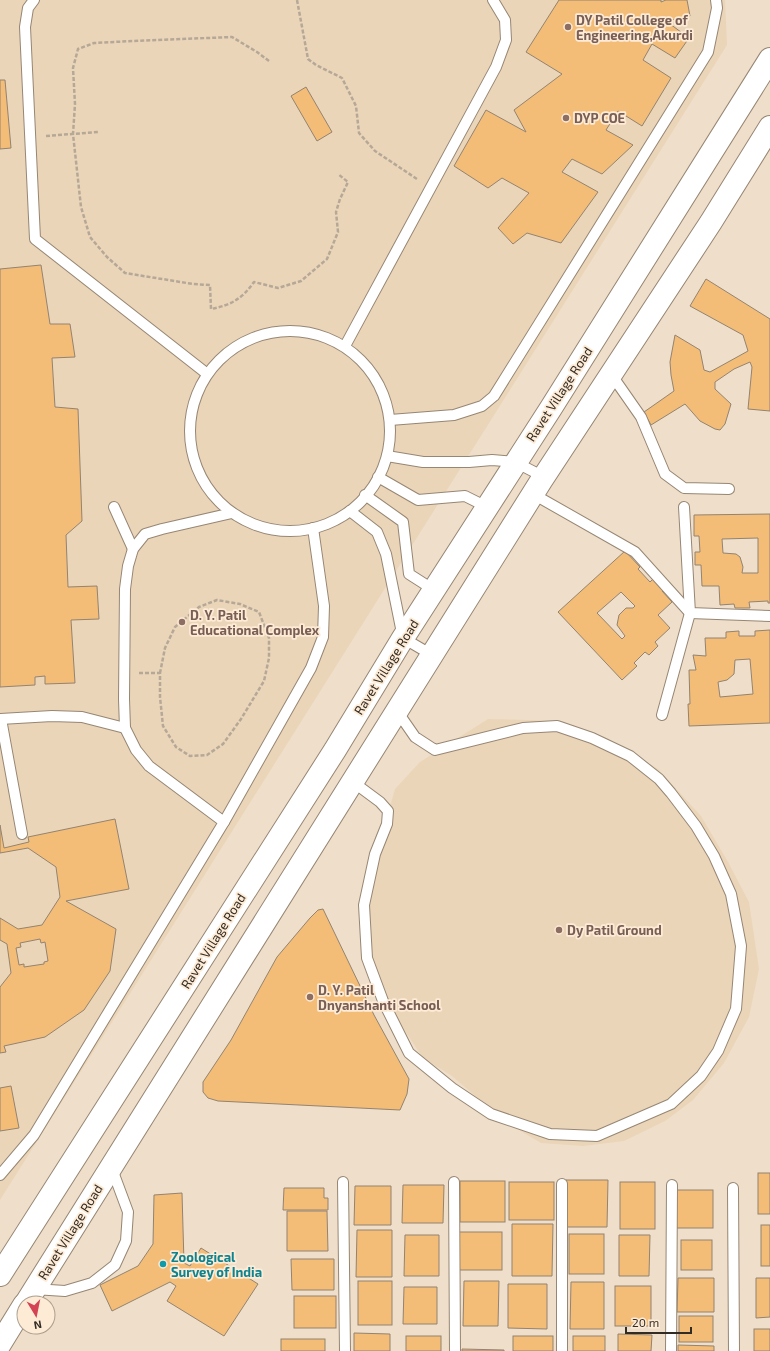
<svg xmlns="http://www.w3.org/2000/svg" width="770" height="1351" font-family="'Exo 2',sans-serif">
<rect width="100%" height="100%" fill="#efdec9"/>
<g fill="#ebd5b9">
<polygon points="0,0 725,0 727,45 0,1200"/>
<polygon points="488,719 562,721 607,738 658,769 701,816 728,862 749,902 759,969 749,1017 724,1063 693,1100 665,1121 624,1141 583,1146 541,1143 507,1123 452,1076 423,1058 401,1025 376,982 366,919 363,883 376,835 391,803 395,789 420,762"/>
</g>
<g fill="#f3bd78" stroke="#938370" fill-rule="evenodd">
<polygon points="559,0 661,0 661,2 666,0 687,0 690,16 666,21 689,38 675,58 652,44 643,60 671,78 642,126 618,111 606,130 633,145 602,174 572,159 562,172 598,192 561,243 527,233 513,244 498,228 529,193 502,178 488,188 454,166 486,110 526,132 514,110 562,74 526,52"/>
<polygon points="0,80 5,80 11,148 0,149"/>
<polygon points="306,87 332,132 317,141 291,96"/>
<polygon points="41,265 50,324 70,324 75,357 52,358 55,407 78,409 82,521 66,535 68,587 97,586 99,619 71,620 75,683 45,684 45,676 35,677 35,685 0,687 0,269"/>
<polygon points="706,279 770,319 770,411 748,409 752,367 750,362 734,369 715,382 715,389 731,404 725,424 720,430 715,429 700,421 685,404 651,425 644,412 674,391 671,375 670,362 675,335 700,350 704,370 710,372 748,351 743,335 690,306"/>
<path d="M770,514V603H768V601L749,602L750,608H735L734,604L720,605L719,586H702L701,565H695V552H700L699,536H694V515ZM758,538V573H742L743,567L740,557L736,554L723,553L722,539Z"/>
<path d="M625,551L640,567L638,569L650,582L654,578L665,589L662,591L672,602L658,615L670,628L655,642L658,646L649,655L645,652L634,663L637,666L622,680L558,612ZM621,592L635,606L633,608H626L619,615L617,625L625,636L622,639L597,613Z"/>
<path d="M770,630V723L689,726L688,704H690L689,670H696L693,655L706,656L705,638H726V632L739,631V636H755V631ZM750,659L753,694L720,697L718,682L727,680L734,674L735,660Z"/>
<path d="M115,819L129,889L66,901L116,929L110,971L84,1010L45,1037L4,1046L6,1052L0,1053V987L11,973L7,944L0,940V918L18,929L42,925L60,897L56,867L28,848L0,853V825L4,848L29,842L28,837ZM40,939L41,943L45,942L48,961L44,962V964L24,967V964L19,965L16,948L21,947L20,943Z"/>
<polygon points="323,909 374,1015 409,1079 407,1094 400,1110 218,1101 208,1098 203,1092 203,1082 231,1040 277,957 310,918 318,910"/>
<polygon points="11,1086 19,1128 0,1131 0,1088"/>
<rect x="758" y="1173" width="12" height="41"/>
<polygon points="566,1180 608,1180 607,1227 566,1227"/>
<rect x="460" y="1181" width="45" height="41"/>
<rect x="509" y="1182" width="45" height="38"/>
<rect x="620" y="1182" width="35" height="47"/>
<polygon points="403,1185 444,1185 443,1223 402,1223"/>
<polygon points="355,1186 391,1186 391,1225 354,1225"/>
<polygon points="284,1188 324,1188 324,1198 328,1198 328,1210 283,1210"/>
<rect x="675" y="1190" width="38" height="38"/>
<polygon points="182,1193 184,1263 190,1266 201,1248 258,1284 224,1336 167,1301 176,1286 170,1282 112,1311 100,1285 138,1266 153,1244 154,1195"/>
<polygon points="287,1211 327,1211 328,1251 287,1251"/>
<polygon points="512,1224 553,1224 552,1276 512,1276"/>
<rect x="761" y="1225" width="9" height="41"/>
<polygon points="357,1230 392,1230 392,1277 356,1277"/>
<rect x="458" y="1232" width="44" height="38"/>
<rect x="569" y="1234" width="35" height="40"/>
<polygon points="405,1235 439,1235 439,1276 404,1276"/>
<polygon points="619,1235 650,1235 649,1276 619,1276"/>
<rect x="681" y="1240" width="31" height="30"/>
<polygon points="291,1259 334,1259 334,1290 292,1290"/>
<polygon points="678,1278 714,1278 714,1312 677,1312"/>
<polygon points="756,1278 770,1278 770,1317 756,1318"/>
<rect x="358" y="1281" width="34" height="44"/>
<polygon points="464,1281 499,1281 498,1326 463,1326"/>
<polygon points="571,1282 604,1282 604,1329 570,1329"/>
<polygon points="508,1284 547,1284 547,1329 508,1328"/>
<rect x="615" y="1286" width="36" height="40"/>
<polygon points="404,1287 437,1287 437,1324 403,1324"/>
<rect x="294" y="1296" width="42" height="32"/>
<rect x="679" y="1316" width="34" height="26"/>
<rect x="754" y="1329" width="16" height="22"/>
<polygon points="354,1333 390,1334 390,1351 354,1351"/>
<polygon points="618,1334 652,1335 651,1351 618,1351"/>
<rect x="406" y="1336" width="35" height="15"/>
<rect x="513" y="1336" width="40" height="15"/>
<rect x="573" y="1336" width="32" height="15"/>
<rect x="281" y="1339" width="44" height="12"/>
<polygon points="678,1345 714,1346 714,1351 678,1351"/>
<polygon points="462,1349 504,1350 504,1351 462,1351"/>
</g>
<g fill="none" stroke-linecap="round" stroke-linejoin="round">
<defs>
<g id="lane">
<polyline points="34,0 28,8 25,27 35,239 206,373"/>
<circle cx="290" cy="431" r="100"/>
<polyline points="345,346 496,67 506,40 505,20 493,0"/>
<polyline points="611,374 641,417 665,474 684,488 729,489"/>
<polyline points="390,420 454,415 482,406 494,396 708,52 717,8 716,0"/>
<polyline points="387,456 423,462 469,462 492,460 515,462 544,477"/>
<polyline points="378,477 418,500 465,496 487,507"/>
<polyline points="533,494 635,552 690,613 770,616"/>
<polyline points="365,495 403,522 409,574 434,590"/>
<polyline points="114,507 133,549"/>
<polyline points="350,511 377,532 386,554 403,638 432,655"/>
<polyline points="662,715 690,613 684,507"/>
<polyline points="0,719 52,716 82,717 125,728"/>
<polyline points="1,719 22,834"/>
<polyline points="353,782 380,802 388,811 387,824 375,854 364,905 367,958 383,1001 409,1053 452,1088 491,1114 550,1134 597,1136 671,1104 701,1076 718,1051 736,1009 741,946 731,894 714,856 696,826 671,793 659,779 630,756 592,738 557,726 523,728 435,750 415,737 397,711"/>
<polyline points="224,822 149,766 136,750 125,728 124,699 125,589 128,566 133,549 145,534 162,529 232,513"/>
<polyline points="0,1175 34,1135 224,822 311,668 323,637 324,606 313,528"/>
<polyline points="343,1182 345,1351"/>
<polyline points="454,1182 455,1351"/>
<polyline points="733,1188 734,1351"/>
<polyline points="34,1289 65,1291 92,1283 115,1265 126,1241 128,1212 112,1169"/>
<polyline points="562,1351 562,1184"/>
<polyline points="671,1351 672,1185"/>
</g>
<g id="primary">
<polyline points="0,1275 335,750 403,638 551,408 770,59"/>
<polyline points="26,1303 541,481 711,222 770,127"/>
<polyline points="0,1344 24,1305"/>
</g>
</defs>
<use href="#lane" stroke="#968673" stroke-width="12"/>
<use href="#primary" stroke="#968673" stroke-width="24"/>
<g stroke="#b6a897" stroke-width="2.5" stroke-dasharray="4 2" stroke-linecap="butt">
<polyline points="297,0 308,59 316,65 342,78 356,106 359,133 375,151 417,179"/>
<path d="M269,61L257,52L232,37L133,41L94,43L78,49L73,68L75,104L73,134L81,207L90,237L107,257L125,273L193,284L210,285L211,309C231,305 242,299 254,282L278,288L301,281L327,259L338,232L336,212L340,199L348,182L338,174"/>
<polyline points="46,136 98,132"/>
<polyline points="139,673 160,673 160,697 163,726 176,747 190,756 207,755 223,744 241,719 264,681 269,658 269,638 259,612 240,604 217,600 199,607 175,627 165,648 160,673"/>
</g>
<use href="#lane" stroke="#fff" stroke-width="10"/>
<use href="#primary" stroke="#fff" stroke-width="22"/>
</g>
<g fill="#8d6e63" stroke="#fdebd6" stroke-width="1.5">
<circle cx="568" cy="27" r="4"/>
<circle cx="566" cy="118" r="4"/>
<circle cx="182" cy="622" r="4"/>
<circle cx="559" cy="930" r="4"/>
<circle cx="310" cy="997" r="4"/>
</g>
<circle fill="#0f9aa8" stroke="#fdebd6" stroke-width="1.5" cx="163" cy="1264" r="4"/>
<g text-anchor="middle" dominant-baseline="central" stroke-width="3.5" stroke-linejoin="round" paint-order="stroke">
<g font-size="13" font-weight="bold" fill="#785e54" stroke="#fdebd6" text-anchor="start">
<text x="576" y="20">DY Patil College of<tspan x="576" dy="15">Engineering,Akurdi</tspan></text>
<text x="574" y="118">DYP COE</text>
<text x="190" y="615">D. Y. Patil<tspan x="190" dy="15">Educational Complex</tspan></text>
<text x="567" y="930">Dy Patil Ground</text>
<text x="318" y="990">D. Y. Patil<tspan x="318" dy="15">Dnyanshanti School</tspan></text>
</g>
<g font-size="13" fill="#332c24" stroke="#fdebd6">
<text transform="translate(559 394) rotate(-57)">Ravet Village Road</text>
<text transform="translate(386 667) rotate(-58)">Ravet Village Road</text>
<text transform="translate(213 941) rotate(-58)">Ravet Village Road</text>
<text transform="translate(70 1232) rotate(-58)">Ravet Village Road</text>
</g>
<g font-size="13" font-weight="bold" fill="#0d838f" stroke="#fdebd6" text-anchor="start">
<text x="171" y="1257">Zoological<tspan x="171" dy="15">Survey of India</tspan></text>
</g>
</g>
<g transform="translate(36 1315) rotate(170)"><circle r="19" fill="#fdebd6" stroke="#ac9f8f"/>
<path d="M0-3L7 15L0 10L-7 15Z" fill="#d34353"/>
<text y="-6" font-size="11" font-weight="bold" text-anchor="middle" fill="#332c24">N</text>
</g>
<path d="M626 1327v6h65v-6" fill="none" stroke="#332c24" stroke-width="2"/>
<text x="632" y="1327" font-size="12" fill="#332c24" stroke="#fdebd6" stroke-width="3" paint-order="stroke">20 m</text>
</svg>
